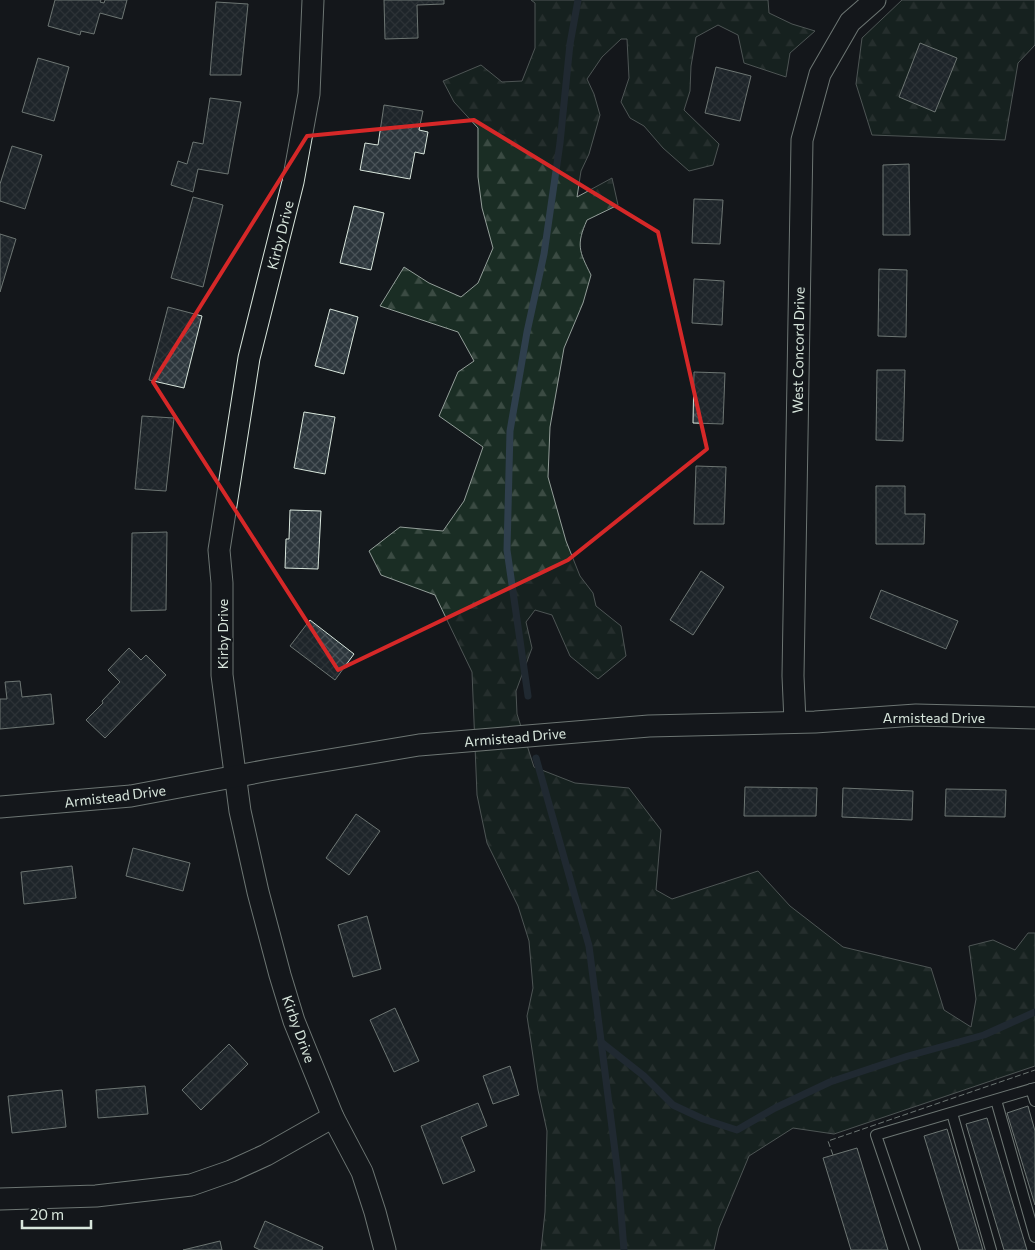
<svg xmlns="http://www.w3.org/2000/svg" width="1035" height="1250" font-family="Commissioner,sans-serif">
<defs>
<pattern id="forest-firs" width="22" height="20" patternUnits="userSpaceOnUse" patternTransform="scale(1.25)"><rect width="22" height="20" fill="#1a2d24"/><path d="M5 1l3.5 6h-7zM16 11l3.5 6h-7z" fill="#3b4b43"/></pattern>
<pattern id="building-cross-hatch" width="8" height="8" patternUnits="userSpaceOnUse" patternTransform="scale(1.25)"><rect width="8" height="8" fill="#2c363c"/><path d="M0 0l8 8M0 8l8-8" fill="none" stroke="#4a5358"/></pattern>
</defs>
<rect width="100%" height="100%" fill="#14181c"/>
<g fill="url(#forest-firs)" stroke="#939e99">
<path d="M531,0H768L769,13L792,24L815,31L790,53L786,77L744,63L738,35L718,25L696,37L691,66L690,91L684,110L719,144L713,165L689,171L663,148L644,126L630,118L621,102L629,78L627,39H621L602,57L587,79L594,94L600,115L589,154L581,171L577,197L612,178L618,205L587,220C576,245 579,251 591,275L583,303L564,348L550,427L548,477L566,541L580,576L593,593L596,606L621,626L626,656L598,679L570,656L552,615L535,610L526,622L532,648L516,691L517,714L534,767L575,783L629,788L661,830L656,890L672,899L758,871L790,906L843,947L931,968L944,1010L971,1027L976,999L969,946L993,940L1015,950L1028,933H1035V1066L834,1134L793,1128L749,1156L719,1228L714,1250H541L545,1212L547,1131L538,1090L527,1016L533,988L529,941L518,906L487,843L477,795L472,672L435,595L381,575L369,551L400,527L443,531L464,501L483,447L439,416L458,372L474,361L458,332L380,306L404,267L429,283L461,297L478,283L493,248L482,208L478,177V128L454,102L443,81L481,65L502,82L522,81L535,48V3Z"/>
<polygon points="902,0 1035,0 1035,45 1018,63 1005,140 872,135 856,84 862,38"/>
</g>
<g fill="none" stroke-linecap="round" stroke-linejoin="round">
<g stroke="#2f3f4d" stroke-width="7">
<polyline points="528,696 507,550 510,431 527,332 544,254 560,143 570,44 578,0"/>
<polyline points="536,758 589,946 618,1175 624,1250"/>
<polyline points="601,1042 644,1076 673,1105 703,1119 737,1130 775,1108 830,1082 908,1056 984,1035 1035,1012"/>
</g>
</g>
<g fill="url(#building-cross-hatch)" stroke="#d8e6dc">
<polygon points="55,0 101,0 100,2 104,3 105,0 127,0 122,19 100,13 94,34 81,31 80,35 48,26"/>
<polygon points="384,0 444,0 444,4 417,5 418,38 385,39"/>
<polygon points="216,2 248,4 241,75 210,75"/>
<polygon points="920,43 957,58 935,112 899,97"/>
<polygon points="38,58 69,67 54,121 22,112"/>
<polygon points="716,67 751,76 740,121 705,113"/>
<polygon points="210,98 241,102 228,174 198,169 193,192 171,185 178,161 187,164 193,142 203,144"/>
<polygon points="384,105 423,111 419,130 428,132 424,154 415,152 410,179 360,170 365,143 378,145"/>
<polygon points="12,146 42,155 25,209 0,201 0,184"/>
<polygon points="909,164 910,235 883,235 883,165"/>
<polygon points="193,197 223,205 203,287 171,278"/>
<polygon points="694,199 723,200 720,244 692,243"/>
<polygon points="354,206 384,213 371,270 340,263"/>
<polygon points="0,234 16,239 0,292"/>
<polygon points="879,269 907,270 906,337 878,336"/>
<polygon points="694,279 724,281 722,325 692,323"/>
<polygon points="168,307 202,316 184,388 149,380"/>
<polygon points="330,309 358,317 344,374 315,366"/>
<polygon points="877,370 905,370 903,441 876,440"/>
<polygon points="694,372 725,373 723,424 693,423"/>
<polygon points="304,412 335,417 325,474 294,468"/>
<polygon points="142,416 174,418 166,491 135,489"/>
<polygon points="696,466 726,467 724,524 694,524"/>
<polygon points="876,486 905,486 905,514 925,514 924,544 876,544"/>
<polygon points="290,510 321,511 318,569 285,568 286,539 289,539"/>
<polygon points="167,532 166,610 131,611 132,533"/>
<polygon points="701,571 724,587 693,635 670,620"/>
<polygon points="881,590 958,621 946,649 870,618"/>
<polygon points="310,620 354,654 335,680 290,646"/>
<polygon points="129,648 141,660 146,655 166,675 105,738 86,720 103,703 102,701 120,682 108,670"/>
<polygon points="20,681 22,697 51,694 54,724 0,729 0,699 7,699 5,682"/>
<polygon points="745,787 817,788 816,816 744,816"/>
<polygon points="843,788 913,791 912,820 842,817"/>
<polygon points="946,789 1006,790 1005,817 945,816"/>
<polygon points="356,814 380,831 349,875 326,858"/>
<polygon points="133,848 190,863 183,891 126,876"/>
<polygon points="72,866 76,898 24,904 21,872"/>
<polygon points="367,916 381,969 353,977 338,925"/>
<polygon points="395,1008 419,1061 394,1072 370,1020"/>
<polygon points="229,1044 248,1064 201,1110 182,1090"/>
<polygon points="510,1066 519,1095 493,1104 483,1076"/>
<polygon points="145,1086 148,1114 98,1118 96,1090"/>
<polygon points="62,1090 66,1127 12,1133 8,1096"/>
<polygon points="478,1103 487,1126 461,1137 475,1171 443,1184 421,1126"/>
<polygon points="1028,1106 1035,1131 1035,1205 1007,1113"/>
<polygon points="987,1118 1027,1250 1004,1250 966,1124"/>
<polygon points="947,1129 983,1250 959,1250 924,1136"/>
<polygon points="857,1148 888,1250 851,1250 823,1158"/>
<polygon points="265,1221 323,1247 322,1250 260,1250 254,1247"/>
<polygon points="220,1241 222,1250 183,1250"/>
</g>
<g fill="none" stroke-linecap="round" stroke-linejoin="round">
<defs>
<g id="lane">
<polyline points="1031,1089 1035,1101"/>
<polyline points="996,1100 1035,1237"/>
<polyline points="952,1113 991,1250"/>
<polyline points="915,1250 876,1135 1035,1088"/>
</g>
<g id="street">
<polyline points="313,0 309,94 293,182 249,358 219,550 222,583 222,675 240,811 258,892 280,975 294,1021 333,1117 362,1172 375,1212 385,1250"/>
<polyline points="795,722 793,676 802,140 820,74 850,22 875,0"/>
<polyline points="0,807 131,796 269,770 419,745 649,726 815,722 916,715 1035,718"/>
<polyline points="0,1199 96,1196 191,1185 231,1171 266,1155 333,1117"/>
</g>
</defs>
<use href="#lane" stroke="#d8e6dc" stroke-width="12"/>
<use href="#street" stroke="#d8e6dc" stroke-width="23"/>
<use href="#lane" stroke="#14181c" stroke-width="10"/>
<use href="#street" stroke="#14181c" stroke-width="21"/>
<polyline stroke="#d8e6dc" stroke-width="1" stroke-dasharray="6 2.5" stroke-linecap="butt" points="833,1155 828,1141 1035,1070"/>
</g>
<path d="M0 0H1035V1250H0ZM474,120L658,232L707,449L568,560L338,670L153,382L307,136Z" fill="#14181c" fill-opacity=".55" fill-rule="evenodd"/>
<path fill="none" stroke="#d62828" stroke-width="4" stroke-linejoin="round" d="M474,120L658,232L707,449L568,560L338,670L153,382L307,136Z"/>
<g text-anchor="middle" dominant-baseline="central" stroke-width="4" stroke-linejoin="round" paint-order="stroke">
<g font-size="14" fill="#d8e6dc" stroke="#14181c">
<text transform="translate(280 235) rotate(-76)">Kirby Drive</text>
<text transform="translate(798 350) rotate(-89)">West Concord Drive</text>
<text transform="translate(222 634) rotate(-90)">Kirby Drive</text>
<text x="934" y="717">Armistead Drive</text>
<text transform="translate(515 737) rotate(-5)">Armistead Drive</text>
<text transform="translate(115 796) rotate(-7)">Armistead Drive</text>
<text transform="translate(299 1029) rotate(70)">Kirby Drive</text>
</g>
</g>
<path d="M22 1220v8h69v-8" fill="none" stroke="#d8e6dc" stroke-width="2.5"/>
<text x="30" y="1220" font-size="15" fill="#d8e6dc" stroke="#14181c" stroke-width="4" paint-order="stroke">20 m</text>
</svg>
